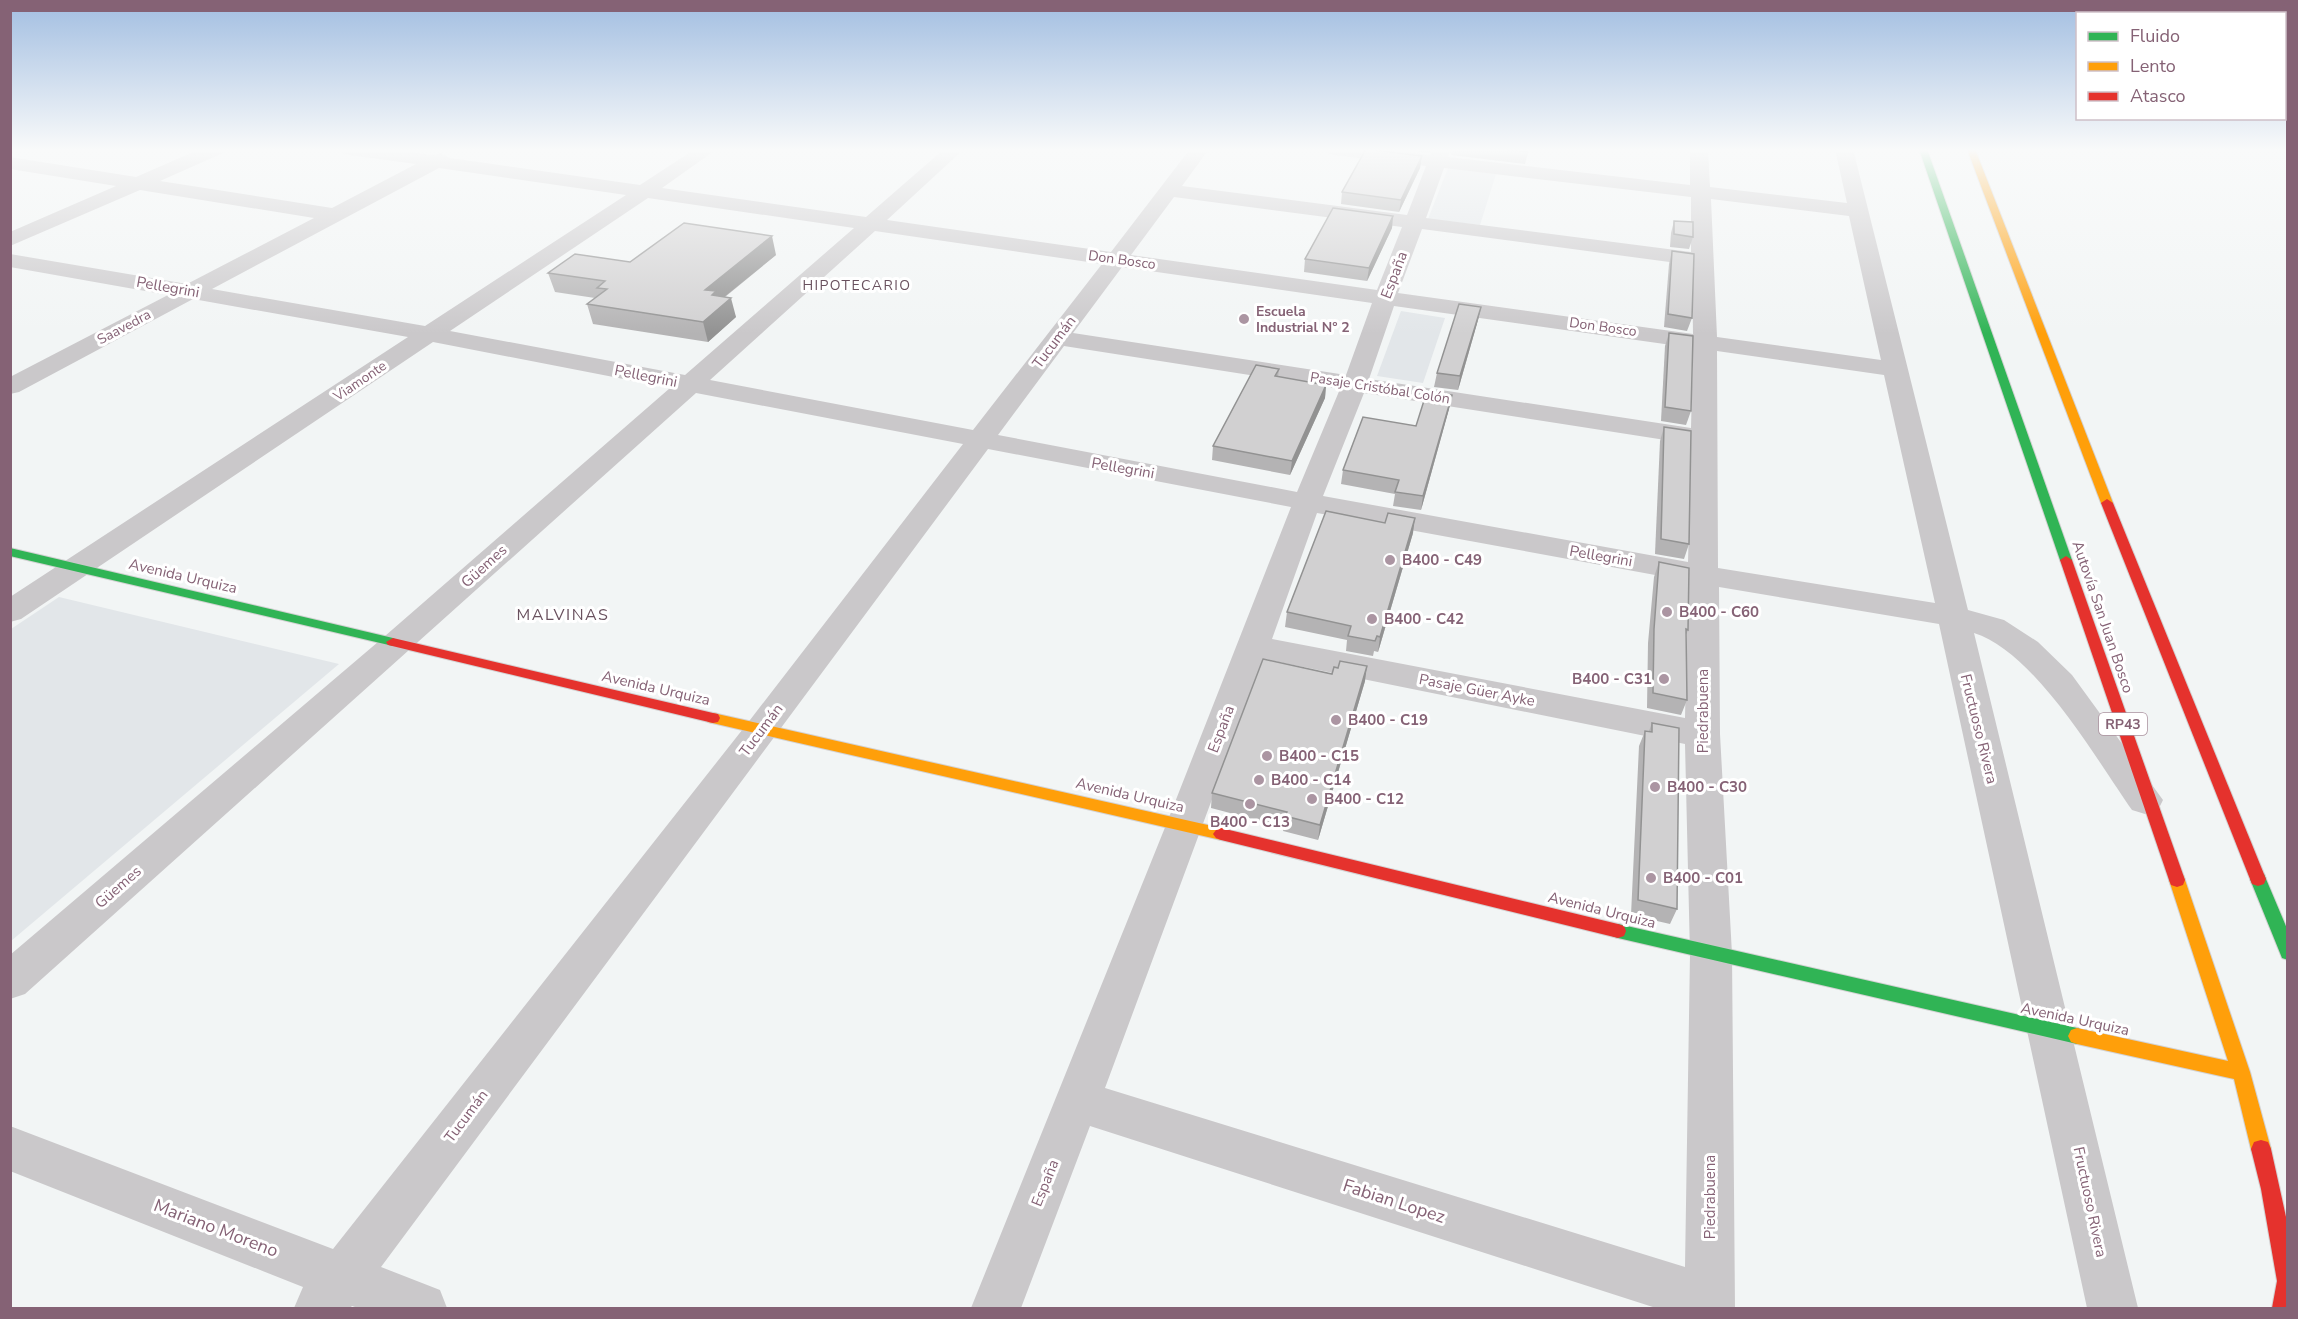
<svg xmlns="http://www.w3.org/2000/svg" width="2298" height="1319" font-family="'Nunito Sans',sans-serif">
<rect width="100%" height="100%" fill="#f2f5f5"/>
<g fill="#e2e6e9">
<polygon points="1448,168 1496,174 1480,225 1428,219"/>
<polygon points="1401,311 1445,318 1423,383 1377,376"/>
<polygon points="59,597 339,664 11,941 11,629"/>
</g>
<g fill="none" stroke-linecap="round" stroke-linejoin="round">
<defs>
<g id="fast">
<polygon points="1919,149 1927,149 2072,560 2070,563 2062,563 2060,560"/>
<polygon points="10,548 393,638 400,642 393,646 10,556"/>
<polygon points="2258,872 2264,874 2266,879 2288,931 2288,960 2282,958 2280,953 2250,879 2252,874"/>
<polygon points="1618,924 2077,1028 2083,1030 2086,1036 2083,1042 2077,1044 1618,938 1612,936 1610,931 1612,926"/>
</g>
<g id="slow">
<polygon points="1967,149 1975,149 2113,503 2111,505 2107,507 2101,503"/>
<polygon points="713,713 1221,828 1226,830 1229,834 1226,838 1221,840 708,722 706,718 708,714"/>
<polygon points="2177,873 2183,875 2185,880 2250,1072 2271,1149 2268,1156 2261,1158 2254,1156 2251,1149 2234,1079 2077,1044 2071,1042 2068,1036 2071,1030 2077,1028 2228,1061 2169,880 2171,875"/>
</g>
<g id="jam">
<polygon points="2107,499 2113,503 2266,879 2264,884 2258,886 2252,884 2250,879 2101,503"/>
<polygon points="2066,556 2072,560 2185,880 2183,885 2177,887 2171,885 2169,880 2060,560"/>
<polygon points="393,638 713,713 718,714 720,718 718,722 713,723 388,645 386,642"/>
<polygon points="1221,828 1618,924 1624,926 1626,931 1624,936 1618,938 1221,840 1216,838 1213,834 1216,830"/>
<polygon points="2261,1140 2268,1142 2271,1149 2288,1226 2288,1308 2272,1308 2277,1281 2261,1189 2251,1149 2254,1142"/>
</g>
</defs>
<use href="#fast" stroke="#d3d2d3" stroke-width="2"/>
<use href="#slow" stroke="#d3d2d3" stroke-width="2"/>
<use href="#jam" stroke="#d3d2d3" stroke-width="2"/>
<path fill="#cac8ca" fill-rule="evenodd" d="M200,149H225L223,153L160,181L332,208L416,164L349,155L342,153L340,149H388L433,155L441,153L450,158L640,185L695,149H717L662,188L866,217L944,149H964L887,220L1111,252L1190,149H1209L1182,186L1407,215L1426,166L1334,155L1327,153L1325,149H1382L1430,155L1433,149H1451L1448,157L1690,185V149H1708L1710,187L1847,203L1835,149H1853L1968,610L2004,620L2038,642L2072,675L2163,800L2158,810L2145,814L2132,810C2096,759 2035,652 1974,633L2138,1308H2087L1939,624L1719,587L1720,734L1732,954L1735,1308H1656L1090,1126L1021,1308H971L1166,825L1291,507L988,449L381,1267L440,1290L447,1308H358L352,1306L350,1308H294L303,1287L10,1171V1126L333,1249L750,720L963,444L696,393L25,994L10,999V955L385,636L670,388L433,342L21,619L10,622V597L408,337L193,299L19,392L10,394V377L168,295L10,267V254L187,284L314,218L140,190L10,246V232L116,186L10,169V157L136,177ZM439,168L626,195L425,326L212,289ZM1444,168L1691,197V252L1426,218ZM1174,197L1402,227L1377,290L1131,255ZM648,198L854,228L685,375L450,331ZM1711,199L1849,216L1881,360L1717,337ZM1422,229L1692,265L1693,334L1398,293ZM875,231L1102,264L973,430L710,380ZM1122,267L1372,303L1346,375L1073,333ZM1394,306L1693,348L1691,428L1369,379ZM1064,346L1340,389L1297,492L998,435ZM1717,351L1884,375L1935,603L1718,568ZM1364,393L1691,444L1688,562L1323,496ZM1317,513L1688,581L1685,718L1272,639ZM1264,659L1685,744L1690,954L1685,1267L1105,1088Z"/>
<use href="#fast" fill="#30b455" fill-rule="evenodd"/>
<use href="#slow" fill="#ff9f0a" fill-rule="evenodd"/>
<use href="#jam" fill="#e5322d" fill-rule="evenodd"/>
</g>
<g fill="#b4b3b4">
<polygon points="1394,149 1431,149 1429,153"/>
<polygon points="1452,149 1529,149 1525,164 1451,155"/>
<polygon points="1422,156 1420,168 1399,212 1341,204 1342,192"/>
<polygon points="1393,216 1392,228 1367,281 1304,272 1305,259"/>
<polygon points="1674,221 1693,237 1689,249 1670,247 1671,233"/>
<polygon points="1672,251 1692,318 1687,331 1664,327 1669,264"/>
<polygon points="776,255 725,297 736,317 708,342 593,324 587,304 595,298 555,292 548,273"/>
<polygon points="1481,307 1478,320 1458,390 1434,387 1437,373"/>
<polygon points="1669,333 1691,411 1686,425 1661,421 1665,346"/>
<polygon points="1279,369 1278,377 1326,385 1325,398 1290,475 1212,460 1213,446"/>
<polygon points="1452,395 1449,409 1421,510 1393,506 1395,494 1341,484 1343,470 1416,426"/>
<polygon points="1664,427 1689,544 1684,559 1655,554 1660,441"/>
<polygon points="1413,533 1378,652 1374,651 1373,656 1346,651 1347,640 1285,627 1287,612"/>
<polygon points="1659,562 1688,630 1686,635 1687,700 1681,715 1647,708 1648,643 1654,577"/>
<polygon points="1332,674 1365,681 1318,840 1283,831 1284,827 1211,808 1212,793"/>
<polygon points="1652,723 1677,909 1670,924 1631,915 1639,746 1645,731 1649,731"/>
</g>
<g fill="#929292">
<polygon points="1422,156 1420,168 1399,212 1401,200"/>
<polygon points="1393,216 1392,228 1367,281 1369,268"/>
<polygon points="772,236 776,255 718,302 731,298 736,317 708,342 703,322 705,290"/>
<polygon points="1481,307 1478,320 1458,390 1460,376"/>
<polygon points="1326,385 1325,398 1290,475 1292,461"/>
<polygon points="1452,395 1449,409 1421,510 1423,496"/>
<polygon points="1415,518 1413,533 1378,652 1380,637"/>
<polygon points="1367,666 1365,681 1318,840 1320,825"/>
</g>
<g fill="#d1d0d1" stroke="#929292" stroke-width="1.5">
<polygon points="1366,149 1422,156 1401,200 1342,192"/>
<polygon points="1504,149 1528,149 1527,152"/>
<polygon points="1333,208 1393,216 1369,268 1305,259"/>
<polygon points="1674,221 1693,222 1693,237 1674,234"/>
<polygon points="684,223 772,236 705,290 716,291 712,295 731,298 703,322 587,304 607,289 597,288 605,281 548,273 575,254 630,262"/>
<polygon points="1672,251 1694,254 1692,318 1668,314"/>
<polygon points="1459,304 1481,307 1460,376 1437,373"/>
<polygon points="1669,333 1693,336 1691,411 1665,407"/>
<polygon points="1256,365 1279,369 1275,376 1326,385 1292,461 1213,446"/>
<polygon points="1427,391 1452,395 1423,496 1395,492 1399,480 1343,470 1363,417 1416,426"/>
<polygon points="1664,427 1691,431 1689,544 1661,539"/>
<polygon points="1326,511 1385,523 1388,513 1415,518 1380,637 1377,636 1375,641 1348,636 1351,626 1287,612"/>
<polygon points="1659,562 1689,568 1688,630 1686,629 1687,700 1653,693 1654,629"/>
<polygon points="1263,659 1332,674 1334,667 1338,668 1340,661 1367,666 1320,825 1285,816 1287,812 1212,793"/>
<polygon points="1652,723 1679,728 1677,909 1638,900 1645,731 1652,732"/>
</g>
<linearGradient id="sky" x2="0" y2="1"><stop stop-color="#a2bee1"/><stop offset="0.45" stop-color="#f9fafa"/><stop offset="1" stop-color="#f9fafa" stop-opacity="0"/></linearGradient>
<rect width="2298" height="334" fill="url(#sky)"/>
<g fill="#ab95a2" stroke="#fff" stroke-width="2">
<circle cx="1244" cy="319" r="6"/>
<circle cx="1390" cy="560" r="6"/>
<circle cx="1667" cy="612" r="6"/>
<circle cx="1372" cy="619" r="6"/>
<circle cx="1664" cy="679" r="6"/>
<circle cx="1336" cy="720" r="6"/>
<circle cx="1267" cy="756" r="6"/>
<circle cx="1259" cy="780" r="6"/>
<circle cx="1655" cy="787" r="6"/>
<circle cx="1312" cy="799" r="6"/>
<circle cx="1250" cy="804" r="6"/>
<circle cx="1651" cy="878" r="6"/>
</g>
<g text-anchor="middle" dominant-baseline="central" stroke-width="6" stroke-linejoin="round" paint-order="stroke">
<g font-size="14" fill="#856275" stroke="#fff">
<text transform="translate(1122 260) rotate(8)">Don Bosco</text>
<text transform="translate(124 327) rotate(-28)">Saavedra</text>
<text transform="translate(1603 327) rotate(8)">Don Bosco</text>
<text transform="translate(360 381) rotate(-34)">Viamonte</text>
<text transform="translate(1380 388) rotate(9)">Pasaje Cristóbal Colón</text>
</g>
<g font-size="14" letter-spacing="1.5" fill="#69515e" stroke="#fff">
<text x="857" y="285">HIPOTECARIO</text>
</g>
<g font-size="14" font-weight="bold" fill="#856275" stroke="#fff" text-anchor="start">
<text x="1256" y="311">Escuela<tspan x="1256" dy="16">Industrial N° 2</tspan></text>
</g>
<rect fill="#fff" stroke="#aa919e" stroke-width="1.5" x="2099" y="713" width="48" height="22" rx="4.5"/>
<g font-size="14" font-weight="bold" fill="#856275">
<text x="2123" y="724">RP43</text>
</g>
<g font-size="15" fill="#856275" stroke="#fff">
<text transform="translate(1394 275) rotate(-69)">España</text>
<text transform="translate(168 287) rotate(10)">Pellegrini</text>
<text transform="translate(1054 342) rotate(-53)">Tucumán</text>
<text transform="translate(646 376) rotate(11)">Pellegrini</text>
<text transform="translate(1123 468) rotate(10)">Pellegrini</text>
<text transform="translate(1601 556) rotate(10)">Pellegrini</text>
<text transform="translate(484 566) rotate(-42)">Güemes</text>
<text transform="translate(183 576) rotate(13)">Avenida Urquiza</text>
<text transform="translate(2103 617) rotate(71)">Autovía San Juan Bosco</text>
<text transform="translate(656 688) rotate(13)">Avenida Urquiza</text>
<text transform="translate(1477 690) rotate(11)">Pasaje Güer Ayke</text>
<text transform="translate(1703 711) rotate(-90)">Piedrabuena</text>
<text transform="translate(1221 729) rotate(-69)">España</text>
<text transform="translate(1979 729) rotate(76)">Fructuoso Rivera</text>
<text transform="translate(761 730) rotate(-53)">Tucumán</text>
<text transform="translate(1130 795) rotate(13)">Avenida Urquiza</text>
<text transform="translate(118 887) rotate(-41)">Güemes</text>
<text transform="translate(1602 910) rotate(14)">Avenida Urquiza</text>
<text transform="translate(2075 1019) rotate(12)">Avenida Urquiza</text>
<text transform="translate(466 1116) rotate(-53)">Tucumán</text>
<text transform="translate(1045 1183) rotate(-68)">España</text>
<text transform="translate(1710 1197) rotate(-90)">Piedrabuena</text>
<text transform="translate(2090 1202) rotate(78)">Fructuoso Rivera</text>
</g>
<g font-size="15" font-weight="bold" fill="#856275" stroke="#fff" text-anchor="start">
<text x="1402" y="560">B400 - C49</text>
<text x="1679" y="612">B400 - C60</text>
<text x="1384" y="619">B400 - C42</text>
<text x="1652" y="679" text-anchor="end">B400 - C31</text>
<text x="1348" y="720">B400 - C19</text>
<text x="1279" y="756">B400 - C15</text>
<text x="1271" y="780">B400 - C14</text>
<text x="1667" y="787">B400 - C30</text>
<text x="1324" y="799">B400 - C12</text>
<text x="1250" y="822" text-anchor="middle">B400 - C13</text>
<text x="1663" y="878">B400 - C01</text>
</g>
<g font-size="16" letter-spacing="1.5" fill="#69515e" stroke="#fff">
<text x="563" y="615">MALVINAS</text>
</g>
<g font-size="18" fill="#856275" stroke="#fff">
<text transform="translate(1394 1201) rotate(18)">Fabian Lopez</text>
<text transform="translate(216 1228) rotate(21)">Mariano Moreno</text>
</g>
</g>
<rect width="2298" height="1319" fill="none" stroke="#856275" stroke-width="24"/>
<rect x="2076" y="12" width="210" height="108" fill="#ffffff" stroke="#cec0c8" stroke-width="1.5"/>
<rect x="2088" y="32" width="30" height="9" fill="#30b455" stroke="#cec0c8" stroke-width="1.5"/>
<text x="2130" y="42" font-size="18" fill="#856275">Fluido</text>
<rect x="2088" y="62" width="30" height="9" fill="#ff9f0a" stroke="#cec0c8" stroke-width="1.5"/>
<text x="2130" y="72" font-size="18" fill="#856275">Lento</text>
<rect x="2088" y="92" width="30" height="9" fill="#e5322d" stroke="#cec0c8" stroke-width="1.5"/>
<text x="2130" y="102" font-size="18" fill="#856275">Atasco</text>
</svg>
